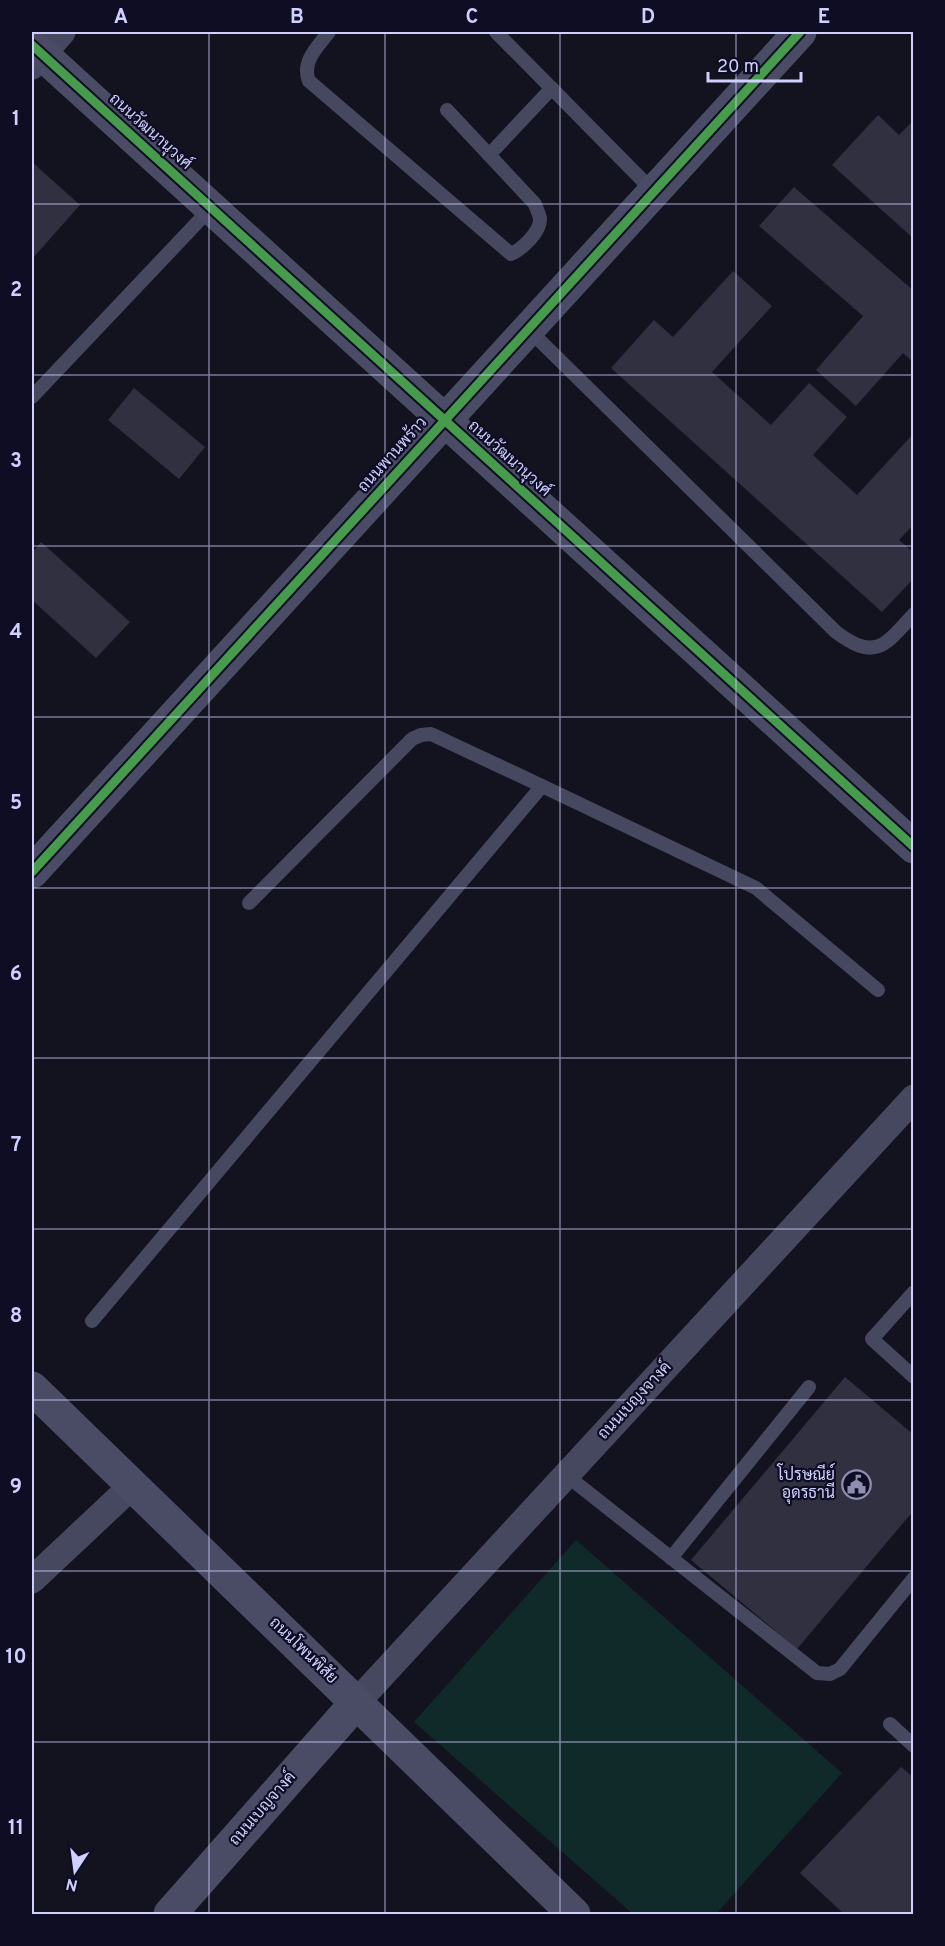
<svg xmlns="http://www.w3.org/2000/svg" width="945" height="1946" font-family="Overpass,Sarabun,sans-serif">
<rect width="100%" height="100%" fill="#13121f"/>
<polygon fill="#102a29" points="576,1540 842,1773 716,1914 633,1914 414,1722"/>
<g fill="#313041">
<polygon points="878,115 899,135 914,120 914,239 832,165"/>
<polygon points="32,162 80,205 32,259"/>
<polygon points="794,187 914,291 914,363 903,353 856,406 816,370 863,316 759,226"/>
<polygon points="733,271 772,306 712,372 771,425 809,383 847,417 813,455 857,495 914,433 914,524 899,540 914,553 914,578 882,612 611,368 654,320 673,337"/>
<polygon points="134,388 205,447 179,479 108,420"/>
<polygon points="41,542 130,622 96,658 32,600 32,553"/>
<polygon points="845,1377 914,1435 914,1510 797,1649 691,1560"/>
<polygon points="901,1767 914,1778 914,1909 908,1914 844,1914 800,1873"/>
</g>
<g fill="none" stroke-linecap="round" stroke-linejoin="round">
<g stroke="#464860" stroke-width="14">
<path d="M329,32C318,46 301,62 309,81L511,254C522,249 541,232 540,218C539,213 536,208 535,204L447,110"/>
<polyline points="496,32 654,192"/>
<polyline points="489,155 552,88"/>
<path d="M528,329L836,632C876,662 885,645 914,614"/>
<polyline points="32,397 211,208"/>
<polyline points="249,903 412,739 421,735 431,734 542,786"/>
<polyline points="914,1292 872,1339 914,1377"/>
<polyline points="92,1321 542,786 756,888 878,990"/>
<polyline points="566,1475 817,1673 830,1674 840,1669 914,1578"/>
<polyline points="671,1558 809,1387"/>
<polyline points="890,1724 914,1746"/>
</g>
<g stroke="#464860" stroke-width="27">
<polyline points="32,66 62,32"/>
<polyline points="32,1580 132,1486"/>
<polyline points="356,1703 914,1098"/>
</g>
<g stroke="#4a4c66" stroke-width="33">
<polyline points="32,45 914,847"/>
<polyline points="32,872 800,32"/>
<polyline points="32,1388 574,1914"/>
<polyline points="170,1914 356,1703"/>
</g>
<defs>
<g id="cycleway">
<polyline points="32,45 914,847"/>
<polyline points="32,872 800,32"/>
</g>
</defs>
<use href="#cycleway" stroke="#0e0d24" stroke-width="13"/>
<use href="#cycleway" stroke="#469c4c" stroke-width="9"/>
</g>
<path fill="none" stroke="#d0d0ff" stroke-width="1.5" stroke-opacity="0.55" d="M209,32V1914M385,32V1914M560,32V1914M736,32V1914M32,204H914M32,375H914M32,546H914M32,717H914M32,888H914M32,1058H914M32,1229H914M32,1400H914M32,1571H914M32,1742H914"/>
<defs>
<symbol id="civic-ring" viewBox="-11 -11 22 22"><circle r="9.5" fill="#0e0d24" stroke="#8e8eb1" stroke-width="1.5"/><path d="M-.6-6.5H3V-4.5H.6V-3L4-1V1h2V6H-6V1h2V-1L-.6-3ZM-1.2 2.5V6h2.4V2.5Z" fill="#8e8eb1"/></symbol>
</defs>
<g fill-rule="evenodd">
<use href="#civic-ring" x="840" y="1468" width="33" height="33"/>
</g>
<g text-anchor="middle" dominant-baseline="central" stroke-width="4.5" stroke-linejoin="round" paint-order="stroke">
<g font-size="16" fill="#d0d0ff" stroke="#0e0d24">
<text transform="translate(150 132) rotate(42)">ถนนวัฒนานุวงศ์</text>
<text transform="translate(393 455) rotate(-48)">ถนนพานพร้าว</text>
<text transform="translate(509 459) rotate(42)">ถนนวัฒนานุวงศ์</text>
<text transform="translate(635 1401) rotate(-47)">ถนนเบญงจางค์</text>
<text transform="translate(303 1651) rotate(44)">ถนนโพนพิสัย</text>
<text transform="translate(263 1809) rotate(-49)">ถนนเบญจางค์</text>
</g>
<g font-size="16" fill="#d0d0ff" stroke="#0e0d24" text-anchor="end">
<text x="835" y="1476">โปรษณีย์<tspan x="835" dy="18">อุดรธานี</tspan></text>
</g>
</g>
<rect width="945" height="1946" fill="none" stroke="#0e0d24" stroke-width="66"/>
<g transform="translate(75 1871) rotate(193)" stroke="#0e0d24" stroke-width="4.5" paint-order="stroke">
<path d="M0-4.5L10 22L0 15L-10 22Z" fill="#d0d0ff"/>
<text y="-9" font-size="16" font-weight="bold" text-anchor="middle" fill="#d0d0ff">N</text>
</g>
<path d="M708 72v9h93v-9" fill="none" stroke="#d0d0ff" stroke-width="3"/>
<text x="717" y="72" font-size="18" fill="#d0d0ff" stroke="#0e0d24" stroke-width="4.5" paint-order="stroke">20 m</text>
<rect x="33" y="33" width="879" height="1880" fill="none" stroke="#d0d0ff" stroke-width="2"/>
<g font-size="20" text-anchor="middle" font-weight="bold" fill="#d0d0ff">
<text x="121" y="23">A</text>
<text x="297" y="23">B</text>
<text x="472" y="23">C</text>
<text x="648" y="23">D</text>
<text x="824" y="23">E</text>
<text x="16" y="125">1</text>
<text x="16" y="296">2</text>
<text x="16" y="467">3</text>
<text x="16" y="638">4</text>
<text x="16" y="809">5</text>
<text x="16" y="980">6</text>
<text x="16" y="1151">7</text>
<text x="16" y="1322">8</text>
<text x="16" y="1493">9</text>
<text x="16" y="1663">10</text>
<text x="16" y="1834">11</text>
</g>
</svg>
